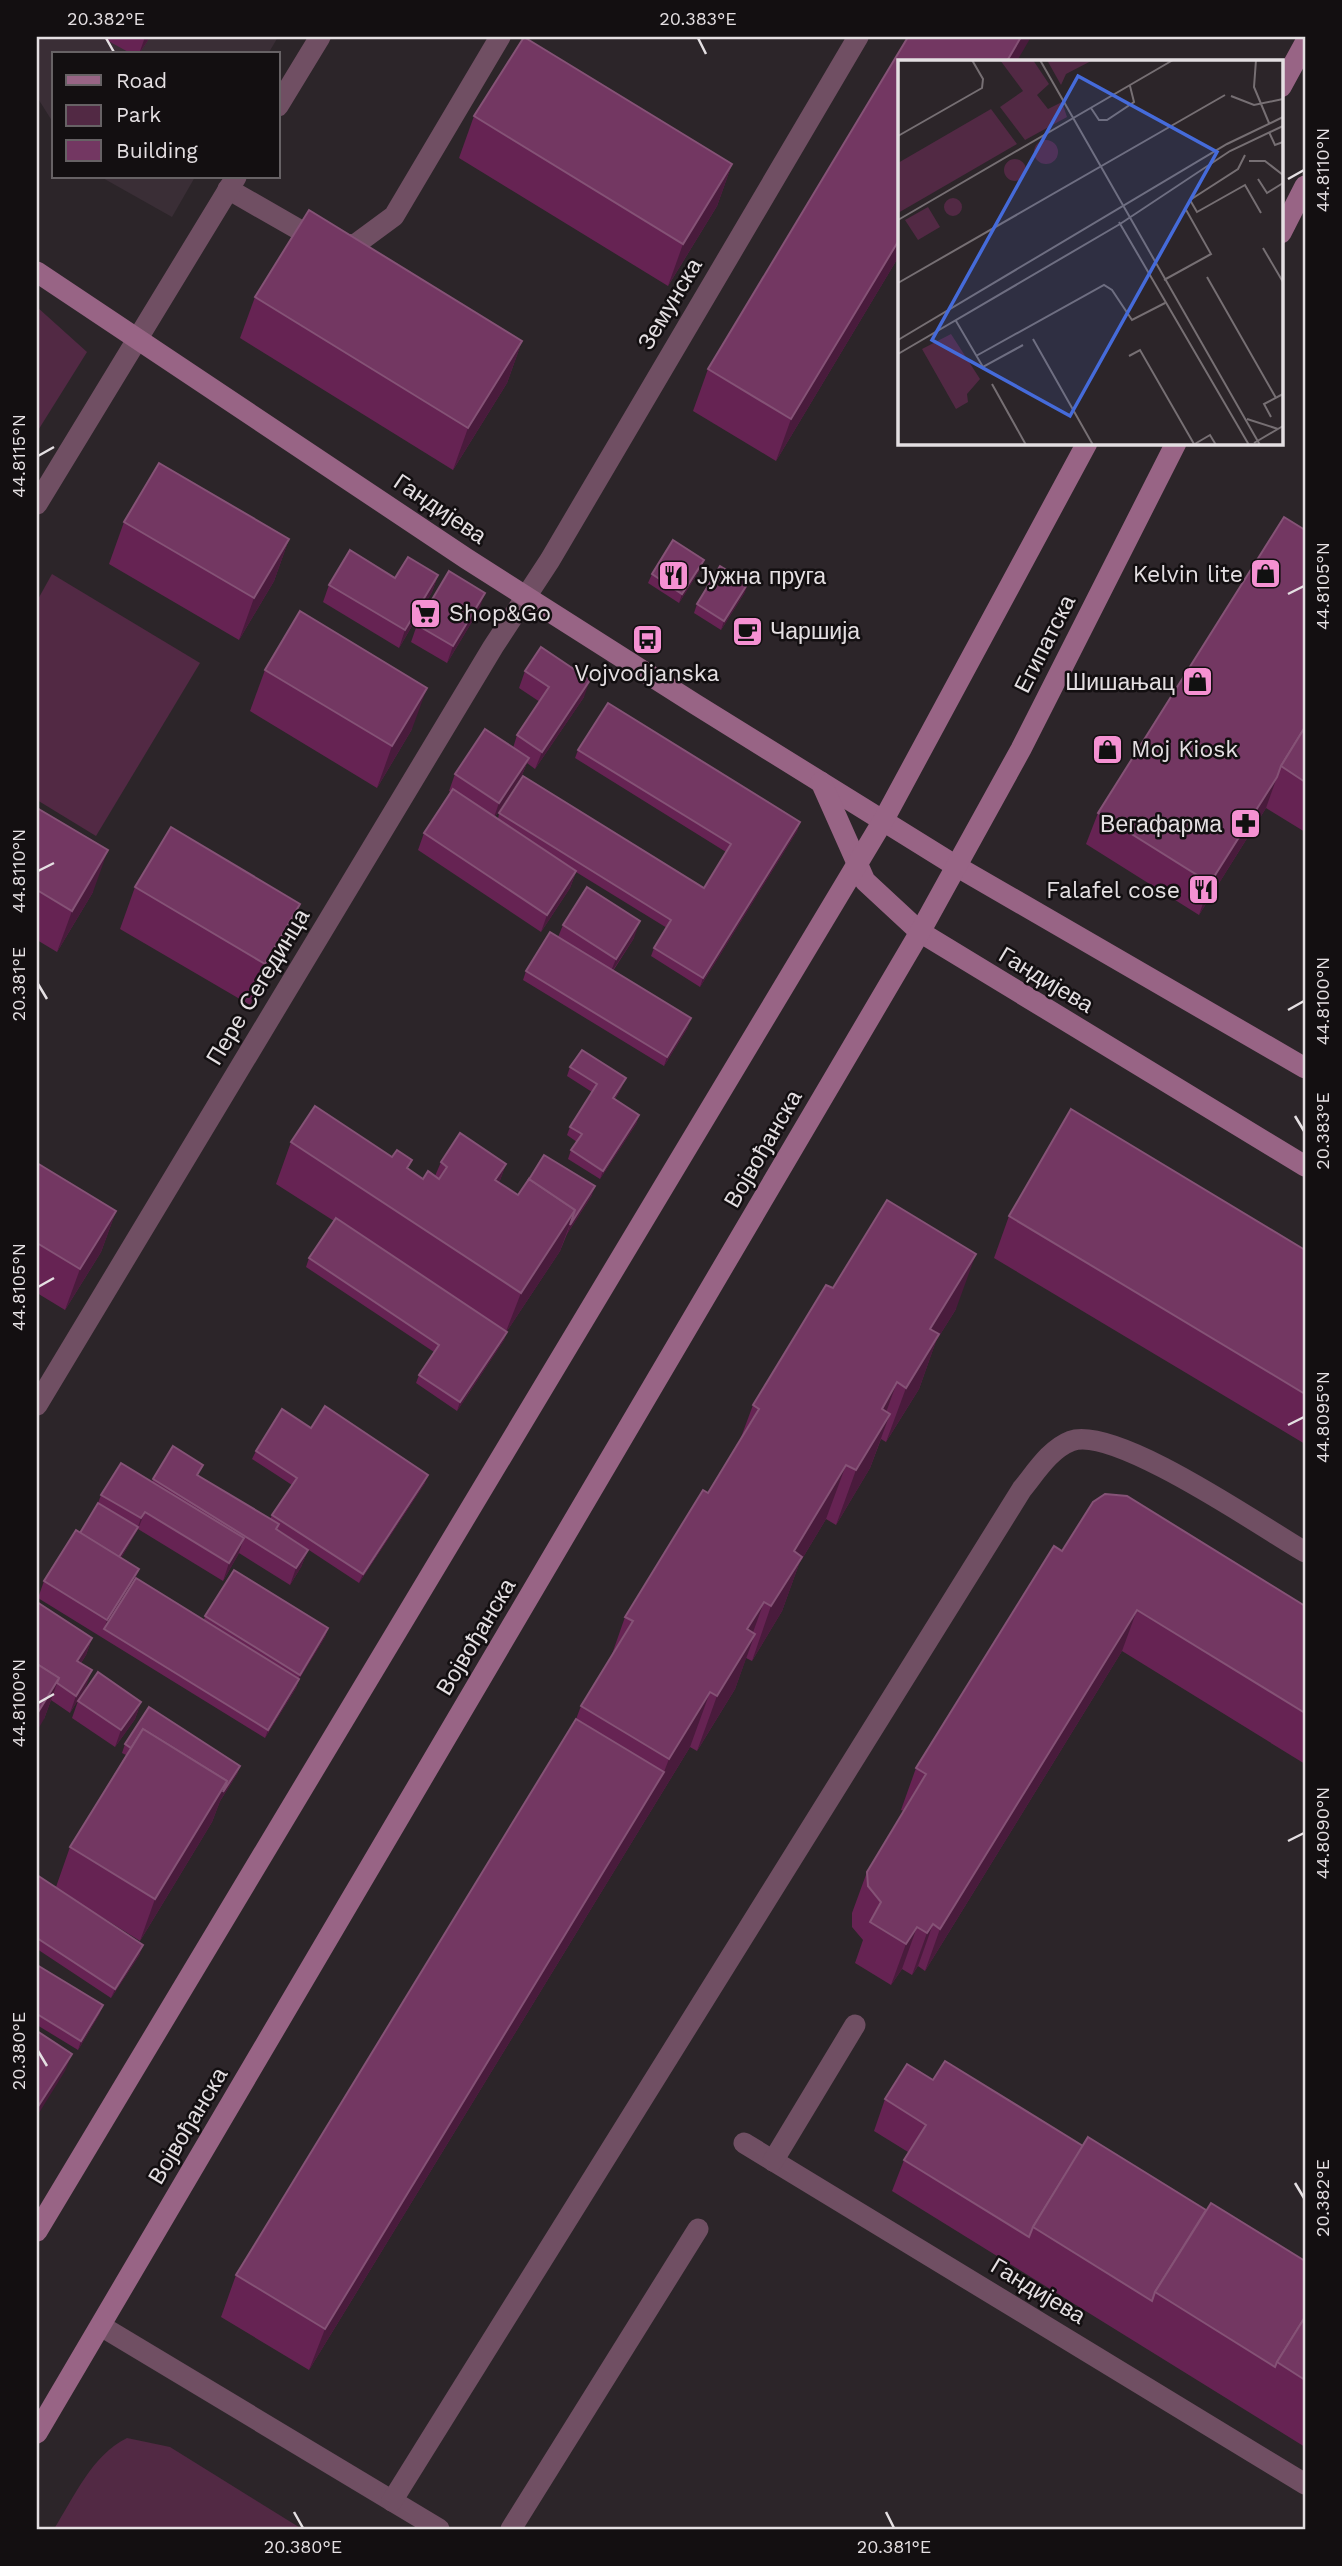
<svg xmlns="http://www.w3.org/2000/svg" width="1342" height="2566" font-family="'Work Sans',sans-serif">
<rect width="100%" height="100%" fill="#2c2529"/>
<g fill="#3a2e36">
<polygon points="37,37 278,37 268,54 54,54 54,124 37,97"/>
<polygon points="101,177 195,177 172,217"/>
</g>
<g fill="#522944">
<polygon points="37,307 87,352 37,432"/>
<polygon points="52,574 200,663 96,836 37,800 37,601"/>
<path d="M127,2438L170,2447L302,2529H54C74,2497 92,2455 127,2438Z"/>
</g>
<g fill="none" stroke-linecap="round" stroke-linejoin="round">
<g stroke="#704f63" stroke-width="21">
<polyline points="228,189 317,240 335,246 356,244 394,216 500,37"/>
<polyline points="744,2143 1305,2484"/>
<polyline points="773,2161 855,2025"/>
<polyline points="101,2326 439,2529"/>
<path d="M392,2501L1022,1489C1036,1472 1050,1449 1071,1441C1115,1425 1262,1527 1305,1552"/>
<polyline points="511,2529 698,2229"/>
</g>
<g stroke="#704f63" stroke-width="21">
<polyline points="278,106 320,37"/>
<polyline points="37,504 236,177"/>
<polyline points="37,1405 493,647 550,560 858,37"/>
</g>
<g stroke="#986485" stroke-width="21">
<polyline points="1281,87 1305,43"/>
<polyline points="1281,233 1305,186"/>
<polyline points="37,272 467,559 695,704 956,866 1305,1068"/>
<polyline points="821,782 865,881 920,932 1305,1166"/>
<polyline points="37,2231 883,821 1087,443"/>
<polyline points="37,2433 920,932 1021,749 1176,443"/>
</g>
</g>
<g fill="#662353">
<polygon points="101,37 150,37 139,54 132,54"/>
<polygon points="899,61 899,256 776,461 693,411 708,369"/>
<polygon points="474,116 732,164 717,206 668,286 459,158"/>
<polygon points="255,297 522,341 507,383 453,470 240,338"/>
<polygon points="124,522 289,539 274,581 239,640 109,564"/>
<polygon points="1305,530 1305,832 1266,808 1199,915 1086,844 1098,813"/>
<polygon points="701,568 679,603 648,583 652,574"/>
<polygon points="438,575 432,592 399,648 323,602 329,585 395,578"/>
<polygon points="745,592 721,630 694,613 697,604"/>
<polygon points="479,610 447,663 411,642 417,625"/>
<polygon points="265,670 412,729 377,788 250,711"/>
<polygon points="525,671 584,697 535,769 527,763 522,775 495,817 498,819 499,813 704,888 726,852 575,758 578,750 800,822 797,831 700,987 651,956 654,948 667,928 576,872 570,888 541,932 418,850 424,833 451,792 449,791 455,774 513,748 517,735 540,702 519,688"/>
<polygon points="37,808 93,892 57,952 37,940"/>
<polygon points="135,887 285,945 250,1005 120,929"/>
<polygon points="563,925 634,938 613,971 688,1027 664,1066 523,980 526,971 558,937"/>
<polygon points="570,1067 622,1087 615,1099 639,1115 636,1124 600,1179 568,1159 571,1150 577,1142 567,1135 570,1127 592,1092 567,1076"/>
<polygon points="291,1142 409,1169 423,1179 435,1176 441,1162 506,1164 499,1183 518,1195 592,1195 567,1234 560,1251 507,1331 504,1340 457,1411 416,1383 419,1375 434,1352 306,1267 309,1258 334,1221 276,1184"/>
<polygon points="37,1163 116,1211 101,1252 65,1310 37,1293"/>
<polygon points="1009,1216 1305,1250 1305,1444 994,1258"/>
<polygon points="833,1288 956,1309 936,1341 919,1389 886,1442 881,1439 870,1468 836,1525 826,1519 799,1564 782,1611 752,1661 746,1658 735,1689 697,1751 690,1747 309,2370 221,2317 236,2275 576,1719 581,1706 611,1657 625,1617 708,1493 740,1440 753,1405"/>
<polygon points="311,1428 425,1483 359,1583 277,1529 277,1530 308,1550 301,1567 290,1585 239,1553 223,1581 138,1529 121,1558 136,1578 204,1620 205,1616 328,1628 325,1637 299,1679 296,1688 265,1738 38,1598 44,1581 80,1533 98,1503 101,1495 152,1482 153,1479 199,1476 270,1519 272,1515 292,1485 252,1459 256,1451"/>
<polygon points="1062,1551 1305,1606 1305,1764 1122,1651 925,1971 918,1966 912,1975 902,1969 891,1985 855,1963 863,1940 852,1927 852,1913 867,1872 904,1811 901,1810 916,1768"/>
<polygon points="37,1602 92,1638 86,1655 81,1663 86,1687 70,1713 51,1700 44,1719"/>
<polygon points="78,1701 141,1702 135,1719 115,1747 72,1718"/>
<polygon points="125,1744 240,1766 237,1774 220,1801 212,1822 140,1941 97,1914 140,1954 111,1998 37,1949 37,1875 56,1887 70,1847 126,1755 122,1753"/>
<polygon points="37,1965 100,2013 78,2050 37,2025"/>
<polygon points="933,2080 1083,2146 1305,2261 1305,2447 892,2191 904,2160 908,2152 874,2131 885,2099"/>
</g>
<g fill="#491b3c">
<polygon points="145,37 150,37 139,54"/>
<polygon points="1021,37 1031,37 1017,61 1007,61"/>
<polygon points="732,164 717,206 668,286 683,244"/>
<polygon points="899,240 899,256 776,461 791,419"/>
<polygon points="522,341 507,383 453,470 468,428"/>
<polygon points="289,539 274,581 239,640 254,598"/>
<polygon points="704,560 701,568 679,603 682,594"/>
<polygon points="438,575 432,592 399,648 405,630"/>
<polygon points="748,583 745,592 721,630 724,621"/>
<polygon points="485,593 479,610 447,663 453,646"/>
<polygon points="590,680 584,697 535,769 542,752"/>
<polygon points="427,688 412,729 377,788 392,746"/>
<polygon points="529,758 522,775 493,820 499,803"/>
<polygon points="1277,777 1266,808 1199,915 1210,883"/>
<polygon points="800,822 797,831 700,987 703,978"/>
<polygon points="108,850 93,892 57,952 72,911"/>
<polygon points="576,871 570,888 541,932 547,915"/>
<polygon points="300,904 285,945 250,1005 265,964"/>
<polygon points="640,921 634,938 609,976 616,959"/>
<polygon points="691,1018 688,1027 664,1066 667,1057"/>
<polygon points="626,1078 622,1087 610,1106 613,1098"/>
<polygon points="639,1115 636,1124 600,1179 603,1171"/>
<polygon points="506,1164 491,1205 495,1180"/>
<polygon points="595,1186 592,1195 567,1234 570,1225"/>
<polygon points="575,1210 560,1251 505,1334 521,1293"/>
<polygon points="116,1211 101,1252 65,1310 80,1269"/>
<polygon points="976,1254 956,1309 936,1341 919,1389 886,1442 906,1388 930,1329"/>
<polygon points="507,1332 504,1340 457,1411 460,1402"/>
<polygon points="897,1382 879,1432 890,1414 870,1468 836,1525 856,1470 882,1409"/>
<polygon points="846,1465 826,1519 799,1564 782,1611 752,1661 771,1606 794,1551"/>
<polygon points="428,1475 425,1483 359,1583 363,1574"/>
<polygon points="145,1512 138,1529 114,1570 117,1561 138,1527 141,1518"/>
<polygon points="244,1538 238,1555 223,1581 229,1563"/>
<polygon points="308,1550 301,1567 290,1585 296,1568"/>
<polygon points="139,1569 133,1586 104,1629 107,1620"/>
<polygon points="764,1602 748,1646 755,1634 735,1689 697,1751 717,1696 747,1629"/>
<polygon points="1137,1610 1122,1651 925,1971 940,1929"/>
<polygon points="328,1628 325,1637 297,1683 300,1675"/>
<polygon points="92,1638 86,1655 71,1678 77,1661"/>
<polygon points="92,1670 86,1687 70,1713 76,1696"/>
<polygon points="59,1678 44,1719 37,1731 37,1714"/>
<polygon points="299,1679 296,1688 265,1738 268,1730"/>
<polygon points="710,1692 690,1747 309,2370 325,2329 664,1772 669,1759"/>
<polygon points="141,1702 135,1719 115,1747 121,1730"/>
<polygon points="240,1766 237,1774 220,1801 212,1822 140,1941 155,1899 227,1781"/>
<polygon points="933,1924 918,1966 912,1975 927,1933"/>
<polygon points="917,1927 902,1969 891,1985 906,1944"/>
<polygon points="143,1945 140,1954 111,1998 115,1989"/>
<polygon points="103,2005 100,2013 78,2050 81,2041"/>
<polygon points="72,2054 65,2071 37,2116 37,2108"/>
</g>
<g fill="#733762" stroke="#855276" stroke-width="2">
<polygon points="524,37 732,164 683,244 474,116"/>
<polygon points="908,37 1021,37 1007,61 899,61 899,240 791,419 708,369"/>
<polygon points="309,210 522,341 468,428 255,297"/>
<polygon points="159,463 289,539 254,598 124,522"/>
<polygon points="1284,517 1305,530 1305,727 1281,766 1277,777 1210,883 1098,813"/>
<polygon points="673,540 704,560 682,594 652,574"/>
<polygon points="350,550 395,578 408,557 438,575 405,630 329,585"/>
<polygon points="720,566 748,583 724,621 697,604"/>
<polygon points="449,571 485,593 453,646 417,625"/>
<polygon points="300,611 427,688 392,746 265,670"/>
<polygon points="541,647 590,680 542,752 517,735 549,687 525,671"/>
<polygon points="608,703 800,822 703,978 654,948 671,920 499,813 523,776 704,888 731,844 578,750"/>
<polygon points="1305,727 1305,782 1281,766"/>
<polygon points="485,729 529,758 499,803 455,774"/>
<polygon points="453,789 576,871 547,915 424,833"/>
<polygon points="37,808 108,850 72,911 37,890"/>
<polygon points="171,827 300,904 265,964 135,887"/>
<polygon points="587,887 640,921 616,959 563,925"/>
<polygon points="550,932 691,1018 667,1057 526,971"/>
<polygon points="582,1050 626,1078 613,1098 639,1115 603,1171 571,1150 582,1134 570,1127 597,1084 570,1067"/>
<polygon points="315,1106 392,1157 397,1150 412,1160 407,1168 423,1179 428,1171 439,1179 447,1167 441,1162 460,1133 506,1164 495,1180 518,1195 529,1179 575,1210 521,1293 291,1142"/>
<polygon points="1071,1109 1305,1250 1305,1394 1009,1216"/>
<polygon points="544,1155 595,1186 570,1225 575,1210 529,1179 528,1181"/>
<polygon points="37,1163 116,1211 80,1269 37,1243"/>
<polygon points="887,1200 976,1254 930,1329 939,1334 906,1388 897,1382 882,1409 890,1414 856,1470 846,1465 794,1551 802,1557 771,1606 764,1602 747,1629 755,1634 717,1696 710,1692 669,1759 581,1706 633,1621 625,1617 703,1490 708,1493 759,1409 753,1405 826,1285 833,1288"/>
<polygon points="336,1218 507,1332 460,1402 419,1375 439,1345 309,1258"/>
<polygon points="325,1406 428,1475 363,1574 272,1515 297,1478 256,1451 282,1409 311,1428"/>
<polygon points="173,1446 203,1465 197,1475 279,1524 276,1529 308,1550 296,1568 153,1479"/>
<polygon points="121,1463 244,1538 229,1563 145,1512 141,1518 101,1495"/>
<polygon points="1105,1494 1127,1496 1305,1606 1305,1713 1137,1610 940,1929 933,1924 927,1933 917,1927 906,1944 870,1922 881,1902 868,1886 867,1872 926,1774 916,1768 1054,1546 1062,1551 1093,1502"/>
<polygon points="98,1503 138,1527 119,1557 80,1533"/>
<polygon points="76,1530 139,1569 107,1620 44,1581"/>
<polygon points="234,1570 328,1628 300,1675 205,1616"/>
<polygon points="136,1578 299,1679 268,1730 104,1629"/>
<polygon points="37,1602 92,1638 77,1661 92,1670 76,1696 57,1683 59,1678 37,1664"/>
<polygon points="37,1664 59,1678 37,1714"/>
<polygon points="98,1672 141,1702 121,1730 78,1701"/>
<polygon points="149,1707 240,1766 223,1792 227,1781 143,1729 131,1748 125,1744"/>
<polygon points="576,1719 664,1772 325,2329 236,2275"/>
<polygon points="143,1729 227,1781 155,1899 70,1847"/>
<polygon points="37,1875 143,1945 115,1989 37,1938"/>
<polygon points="37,1965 103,2005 81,2041 37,2014"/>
<polygon points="37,2031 72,2054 37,2108"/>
<polygon points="945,2061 1083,2146 1033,2227 1029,2237 904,2160 926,2125 885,2099 907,2064 933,2080"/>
<polygon points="1088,2137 1206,2210 1155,2292 1152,2301 1033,2227"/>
<polygon points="1211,2203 1305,2261 1305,2317 1277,2362 1275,2367 1155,2292"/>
<polygon points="1305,2317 1305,2380 1277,2362"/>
</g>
<path fill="none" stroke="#e4dfe2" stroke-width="2.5" d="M106,38L115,54M698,38L706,54M1288,179L1304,170M38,456L54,447M1288,594L1304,586M38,871L54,863M38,984L47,999M1288,1010L1304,1001M1295,1116L1304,1131M38,1287L54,1278M1288,1425L1304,1417M38,1703L54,1694M1288,1841L1304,1833M38,2051L47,2066M1295,2183L1304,2198M294,2512L303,2528M886,2512L894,2528"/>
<defs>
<symbol id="shop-square" viewBox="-11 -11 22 22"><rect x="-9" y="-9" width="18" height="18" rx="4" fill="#f591d2" stroke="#130f11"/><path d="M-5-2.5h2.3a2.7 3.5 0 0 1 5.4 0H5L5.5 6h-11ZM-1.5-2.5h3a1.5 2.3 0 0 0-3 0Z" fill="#111"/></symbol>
<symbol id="restaurant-square" viewBox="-11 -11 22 22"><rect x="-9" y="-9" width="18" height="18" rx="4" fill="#f591d2" stroke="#130f11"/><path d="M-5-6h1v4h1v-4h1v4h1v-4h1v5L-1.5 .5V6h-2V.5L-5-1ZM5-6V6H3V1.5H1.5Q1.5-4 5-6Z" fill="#111"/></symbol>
<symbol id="supermarket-square" viewBox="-11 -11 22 22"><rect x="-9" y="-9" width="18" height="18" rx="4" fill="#f591d2" stroke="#130f11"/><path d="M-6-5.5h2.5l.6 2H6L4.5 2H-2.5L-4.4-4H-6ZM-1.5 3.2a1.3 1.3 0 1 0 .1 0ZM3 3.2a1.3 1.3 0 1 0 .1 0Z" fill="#111"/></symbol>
<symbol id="cafe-square" viewBox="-11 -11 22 22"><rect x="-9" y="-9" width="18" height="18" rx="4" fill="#f591d2" stroke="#130f11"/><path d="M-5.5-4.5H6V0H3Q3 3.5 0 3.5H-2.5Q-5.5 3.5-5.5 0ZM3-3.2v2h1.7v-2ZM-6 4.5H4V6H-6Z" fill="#111"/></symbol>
<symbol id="bus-square" viewBox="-11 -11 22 22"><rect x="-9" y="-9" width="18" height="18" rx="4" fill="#f591d2" stroke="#130f11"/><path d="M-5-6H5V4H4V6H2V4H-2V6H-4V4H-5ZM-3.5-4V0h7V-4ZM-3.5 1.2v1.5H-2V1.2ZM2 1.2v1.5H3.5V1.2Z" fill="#111"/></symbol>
<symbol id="pharmacy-square" viewBox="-11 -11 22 22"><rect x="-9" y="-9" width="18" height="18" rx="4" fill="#f591d2" stroke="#130f11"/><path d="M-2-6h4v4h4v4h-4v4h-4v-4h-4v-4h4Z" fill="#111"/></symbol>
</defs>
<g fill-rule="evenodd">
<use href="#shop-square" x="1248" y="556" width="35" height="35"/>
<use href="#restaurant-square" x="656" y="558" width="35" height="35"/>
<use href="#supermarket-square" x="408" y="596" width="35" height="35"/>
<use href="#cafe-square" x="730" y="614" width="35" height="35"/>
<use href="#bus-square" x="630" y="622" width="35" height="35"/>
<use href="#shop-square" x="1180" y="664" width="35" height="35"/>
<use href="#shop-square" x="1090" y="732" width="35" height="35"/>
<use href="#pharmacy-square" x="1228" y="806" width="35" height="35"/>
<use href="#restaurant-square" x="1186" y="872" width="35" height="35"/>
</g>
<g text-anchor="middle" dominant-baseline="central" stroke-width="5" stroke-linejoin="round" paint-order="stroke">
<g font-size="23" fill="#e4dfe2" stroke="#130f11">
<text transform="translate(670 304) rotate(-59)">Земунска</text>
<text transform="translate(440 509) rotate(34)">Гандијева</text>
<text transform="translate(1045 644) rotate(-63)">Египатска</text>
<text transform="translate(1046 980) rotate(31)">Гандијева</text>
<text transform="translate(258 987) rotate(-59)">Пере Сегединца</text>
<text transform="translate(763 1149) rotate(-60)">Војвођанска</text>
<text transform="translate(476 1637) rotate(-59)">Војвођанска</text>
<text transform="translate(188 2126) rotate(-59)">Војвођанска</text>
<text transform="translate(1038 2291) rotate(31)">Гандијева</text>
</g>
<g font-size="23" fill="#e4dfe2" stroke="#130f11" text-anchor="end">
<text x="1243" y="574">Kelvin lite</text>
<text x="697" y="576" text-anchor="start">Јужна пруга</text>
<text x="449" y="613" text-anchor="start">Shop&amp;Go</text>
<text x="770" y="631" text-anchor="start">Чаршија</text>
<text x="647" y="673" text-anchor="middle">Vojvodjanska</text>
<text x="1175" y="682">Шишањац</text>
<text x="1131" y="749" text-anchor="start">Moj Kiosk</text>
<text x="1222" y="824">Вегафарма</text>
<text x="1180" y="890">Falafel cose</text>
</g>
</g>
<g transform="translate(898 60)">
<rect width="385" height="385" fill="#2c2529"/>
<path d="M102,0H135L151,24L139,35L150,49L164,42L169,57L127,80L102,47L125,31ZM149,0H195L168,14L163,25ZM93,49L119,84L0,153V103ZM136 92a12 12 0 1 1 24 0a12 12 0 1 1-24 0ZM106 110a11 11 0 1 1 22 0a11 11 0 1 1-22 0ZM46 147a9 9 0 1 1 18 0a9 9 0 1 1-18 0ZM30,147L42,167L20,180L7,160ZM53,274L82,319L69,334L70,342L58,349L24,289Z" fill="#522944"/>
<path fill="none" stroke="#766f73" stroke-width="2" d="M142,0L362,385M358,0L356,27L371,63M333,36L356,45L385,39M193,48L201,60H209L236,42L232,26M371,72L377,85L385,82M0,76L84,28L85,19L74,0M347,95L340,109L292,140L299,152L347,125L363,153M351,101H367L385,115M360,119L369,133L385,123M0,160L275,0M221,162L351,385M365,188L385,222M309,217L378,338M266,220L313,194L287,148M0,223L327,35M58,261L85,307L125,285M135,279L195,385M0,280L329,84L385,57M0,294L222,164L332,91L385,66M78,296L206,225L214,230L234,260L267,243M231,296L242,290L296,384M94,324L128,385M373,357L366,344L385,334M349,359L380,369M356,383L385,366M295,385L312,375L318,385"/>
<path fill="#456bda" fill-opacity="0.15" stroke="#456bda" stroke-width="3.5" d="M180,16L319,92L172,356L34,280Z"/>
<rect width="385" height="385" fill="none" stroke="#e4dfe2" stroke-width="3.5"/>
</g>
<rect width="1342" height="2566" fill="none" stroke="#130f11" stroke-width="77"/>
<rect x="52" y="52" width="228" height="126" fill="#130f11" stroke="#676265" stroke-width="2"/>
<rect x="66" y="75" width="35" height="10" fill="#986485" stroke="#676265" stroke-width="2"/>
<text x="116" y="88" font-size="21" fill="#e4dfe2">Road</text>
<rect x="66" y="105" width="35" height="21" fill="#522944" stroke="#676265" stroke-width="2"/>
<text x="116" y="122" font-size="21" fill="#e4dfe2">Park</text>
<rect x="66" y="140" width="35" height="21" fill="#733762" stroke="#676265" stroke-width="2"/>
<text x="116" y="158" font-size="21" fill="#e4dfe2">Building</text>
<rect x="38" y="38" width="1266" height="2490" fill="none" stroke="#e4dfe2" stroke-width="2.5"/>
<g font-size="18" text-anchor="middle" fill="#e4dfe2">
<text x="106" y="25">20.382°E</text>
<text x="698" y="25">20.383°E</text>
<text transform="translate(1323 170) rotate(-90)" y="6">44.8110°N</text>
<text transform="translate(19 456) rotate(-90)" y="6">44.8115°N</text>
<text transform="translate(1323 586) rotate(-90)" y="6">44.8105°N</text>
<text transform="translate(19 871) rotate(-90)" y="6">44.8110°N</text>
<text transform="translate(19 984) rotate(-90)" y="6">20.381°E</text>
<text transform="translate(1323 1001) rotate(-90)" y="6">44.8100°N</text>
<text transform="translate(1323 1131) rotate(-90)" y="6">20.383°E</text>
<text transform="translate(19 1287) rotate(-90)" y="6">44.8105°N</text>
<text transform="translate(1323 1417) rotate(-90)" y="6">44.8095°N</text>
<text transform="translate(19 1703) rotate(-90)" y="6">44.8100°N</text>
<text transform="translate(1323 1833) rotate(-90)" y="6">44.8090°N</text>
<text transform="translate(19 2051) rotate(-90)" y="6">20.380°E</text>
<text transform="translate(1323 2198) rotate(-90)" y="6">20.382°E</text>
<text x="303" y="2553">20.380°E</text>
<text x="894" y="2553">20.381°E</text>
</g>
</svg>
